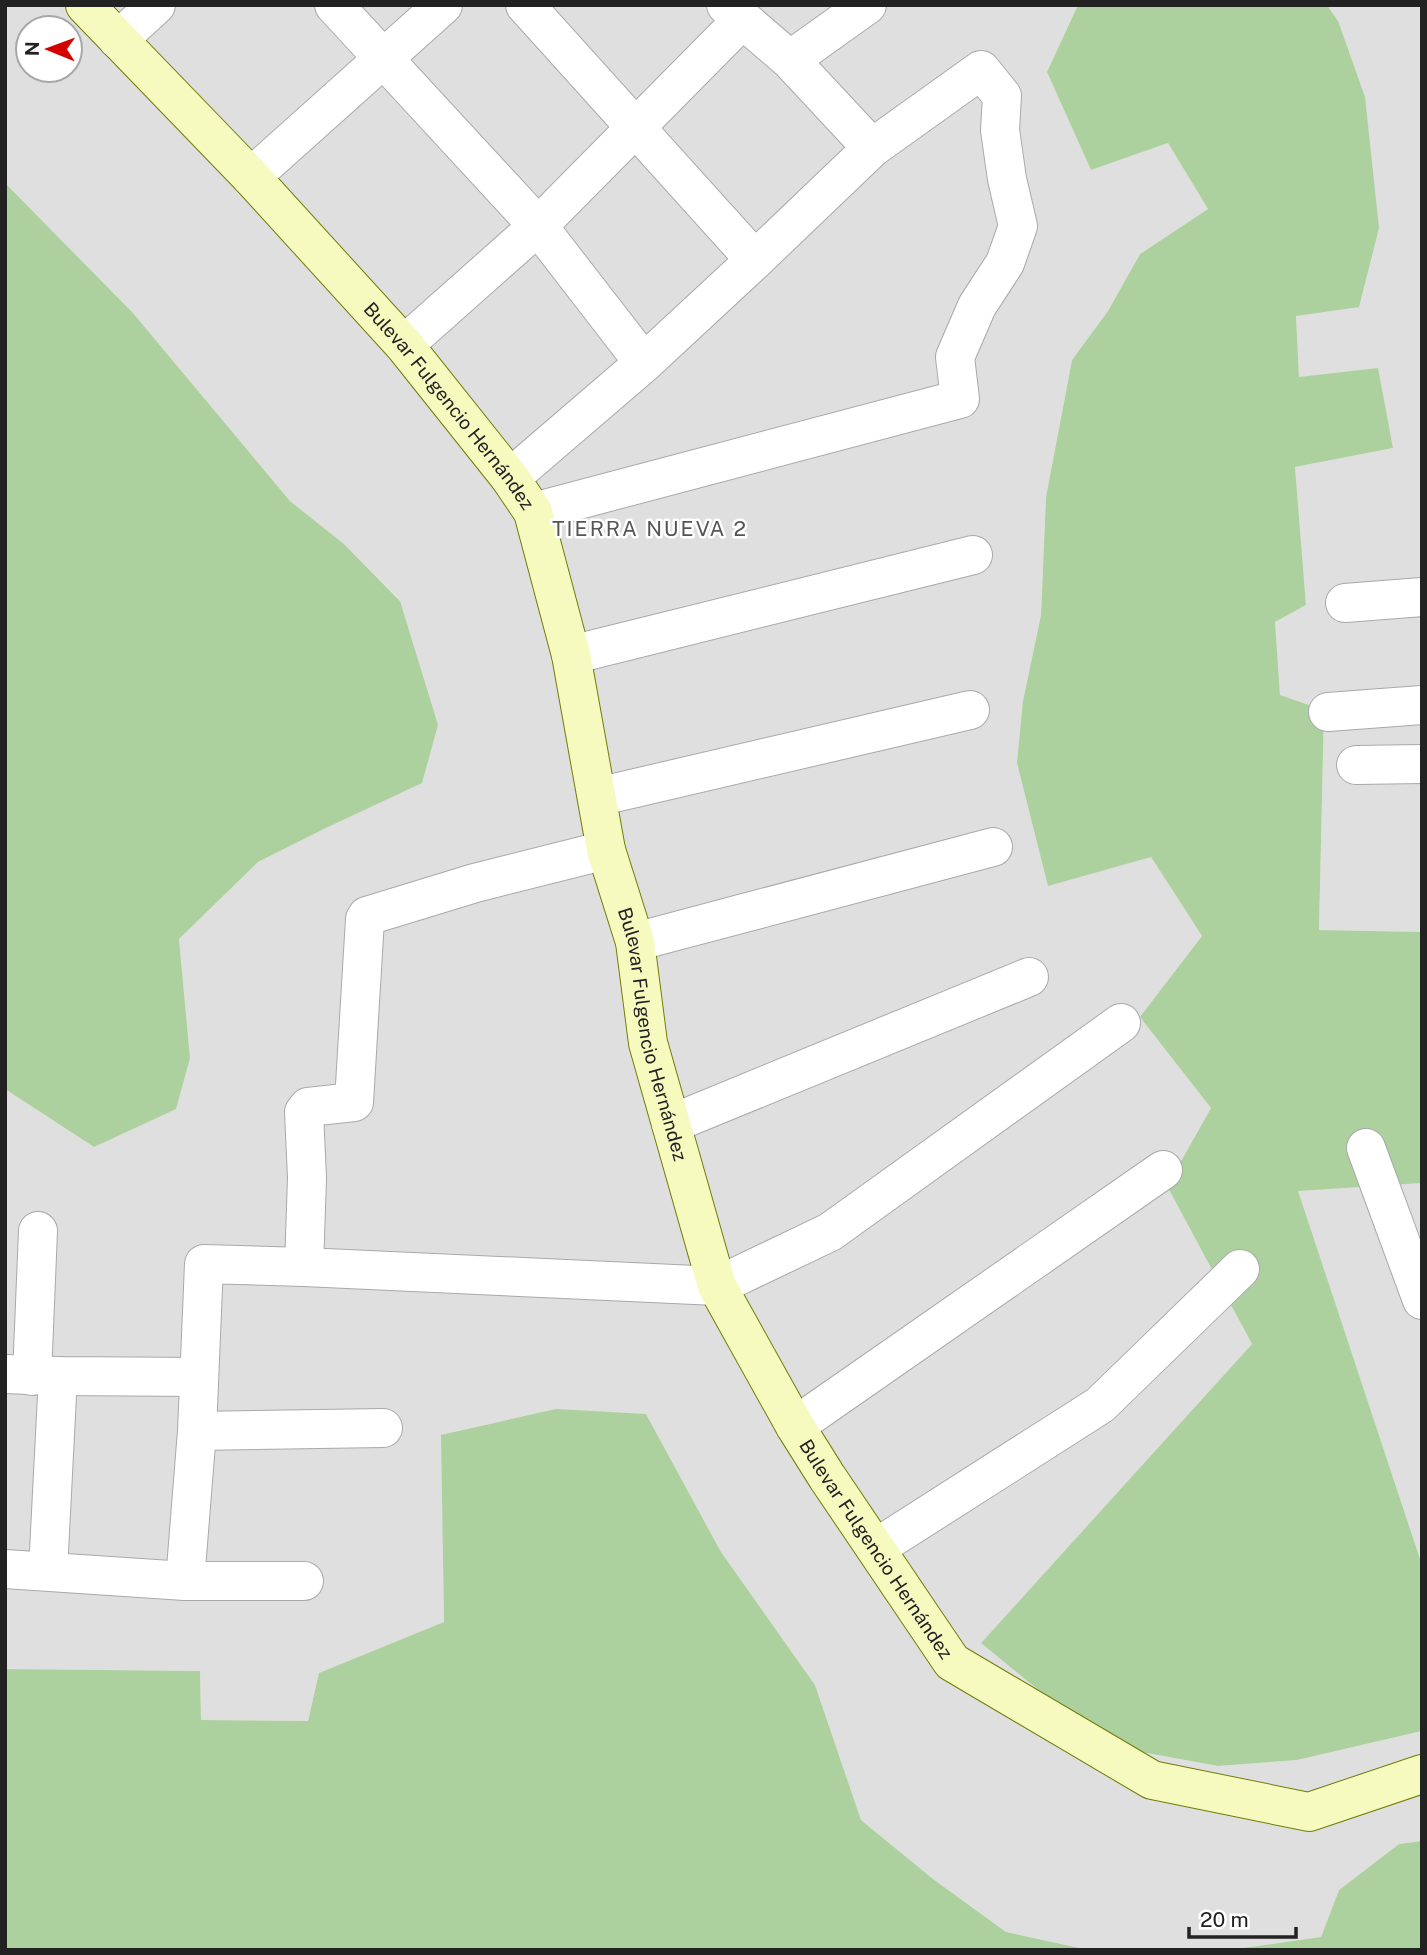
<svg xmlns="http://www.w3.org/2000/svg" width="1427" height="1955" font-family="'Public Sans',sans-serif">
<rect width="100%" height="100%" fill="#f2efe9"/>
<g fill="#e0dfdf" fill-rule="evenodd">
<path d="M5,5H1078L1047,72L1091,170L1168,143L1208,209L1140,254L1108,311L1072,360L1046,497L1041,615L1023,701L1151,857L1202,936L1141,1017L1211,1108L1167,1186L1252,1344L981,1643L1114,1747L1218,1766L1297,1760L1422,1731V1841L1399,1844L1339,1890L1321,1937L1243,1948L1213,1950H1089L1006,1932L933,1879L861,1820L815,1685L721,1552L646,1414L442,1435L444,1623L319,1673L308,1721L201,1720L200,1671L5,1669V1089L94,1147L190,1058L179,939L258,862L328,827L400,600L344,544L290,501L133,313L5,183ZM28,28H70V70H28Z"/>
<polygon points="1327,5 1422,5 1422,932 1319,930 1324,710 1280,695 1275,622 1306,605 1295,467 1393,448 1299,378 1296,316 1338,21"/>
<polygon points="1422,1183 1422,1565 1297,1190"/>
</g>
<g fill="#add19e">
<polygon points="1078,5 1327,5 1338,21 1365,97 1379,228 1359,307 1296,316 1299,377 1378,368 1393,448 1295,467 1306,605 1275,622 1280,695 1324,710 1319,930 1422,932 1422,1183 1298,1191 1422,1565 1422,1731 1297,1760 1218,1766 1114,1747 1052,1701 981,1643 1252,1344 1167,1186 1211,1108 1140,1017 1202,936 1151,857 1048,886 1017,763 1023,701 1041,615 1046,497 1072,360 1108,311 1140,254 1208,209 1168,143 1091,170 1047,72"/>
<polygon points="5,183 133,313 290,501 344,544 400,601 438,725 422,783 328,827 258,862 179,939 190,1058 176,1109 94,1147 5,1089"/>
<polygon points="556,1409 646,1414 721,1552 815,1685 861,1820 933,1879 1006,1932 1089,1950 5,1950 5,1669 200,1671 201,1720 308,1721 319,1673 444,1622 441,1435"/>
<polygon points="1422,1841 1422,1950 1213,1950 1243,1948 1321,1937 1339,1890 1399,1844"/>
</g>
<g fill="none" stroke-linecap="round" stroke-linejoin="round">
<defs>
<g id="street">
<polyline points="334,5 538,226 644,363"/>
<polyline points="525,5 755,260"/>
<polyline points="726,5 790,60 872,148"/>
<polyline points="118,40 156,5"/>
<polyline points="790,60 867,5"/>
<polyline points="251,177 443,5"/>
<polyline points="404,345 538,226 742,20"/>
<polyline points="510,478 644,363 755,260 872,148 981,70 1002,96 1000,130 1007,179 1018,226 1005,263 977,306 955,357 960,399 533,512"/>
<polyline points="1345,603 1422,597"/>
<polyline points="571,655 973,555"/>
<polyline points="1328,712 1422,705"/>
<polyline points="1356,765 1422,764"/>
<polyline points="597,797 970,710"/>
<polyline points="635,942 993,847"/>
<polyline points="671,1124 1029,977"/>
<polyline points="1366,1148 1422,1300"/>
<polyline points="304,1267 307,1178 304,1112 308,1107 354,1102 365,919 367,916 475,883 606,850"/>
<polyline points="5,1374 58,1376 199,1377"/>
<polyline points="32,1376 38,1231"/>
<polyline points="795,1426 1163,1170"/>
<polyline points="197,1431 383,1428"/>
<polyline points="876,1548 1100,1405 1240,1269"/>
<polyline points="5,1569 185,1581 304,1581"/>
<polyline points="48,1571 58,1376"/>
<polyline points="185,1581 197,1431 204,1264 304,1267 717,1286 830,1232 1121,1023"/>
</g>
<g id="secondary">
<path id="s1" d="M85,5L251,177L404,345L510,478L533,512L571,655L606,850L635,942L648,1043L717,1286L795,1426L827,1477L952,1662L1152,1780L1309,1812L1422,1774"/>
</g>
</defs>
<use href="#street" stroke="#a9a9a9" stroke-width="40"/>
<use href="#secondary" stroke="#707d05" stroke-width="40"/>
<use href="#street" stroke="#fff" stroke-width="38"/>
<use href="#secondary" stroke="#f7fabf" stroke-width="38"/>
</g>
<g text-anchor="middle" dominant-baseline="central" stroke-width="5" stroke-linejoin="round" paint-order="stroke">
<g font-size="19" fill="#222" stroke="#fff">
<text stroke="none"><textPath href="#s1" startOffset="542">Bulevar Fulgencio Hernández</textPath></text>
<text stroke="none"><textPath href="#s1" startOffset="1214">Bulevar Fulgencio Hernández</textPath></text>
<text stroke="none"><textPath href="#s1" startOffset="1782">Bulevar Fulgencio Hernández</textPath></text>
</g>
<g font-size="21" letter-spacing="2" fill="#555" stroke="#fff">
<text x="650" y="528">TIERRA NUEVA 2</text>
</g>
</g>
<rect width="1427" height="1955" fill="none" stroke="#222222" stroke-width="14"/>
<g transform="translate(49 49) rotate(271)"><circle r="33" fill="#ffffff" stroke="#a7a7a7" stroke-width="2"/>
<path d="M0-5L12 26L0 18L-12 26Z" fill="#d40000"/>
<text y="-10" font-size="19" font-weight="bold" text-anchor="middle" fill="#222222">N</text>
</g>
<path d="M1189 1927v10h107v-10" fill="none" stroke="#222222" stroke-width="3.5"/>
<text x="1200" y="1927" font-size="21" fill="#222222" stroke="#ffffff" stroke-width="5" paint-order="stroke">20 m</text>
</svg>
